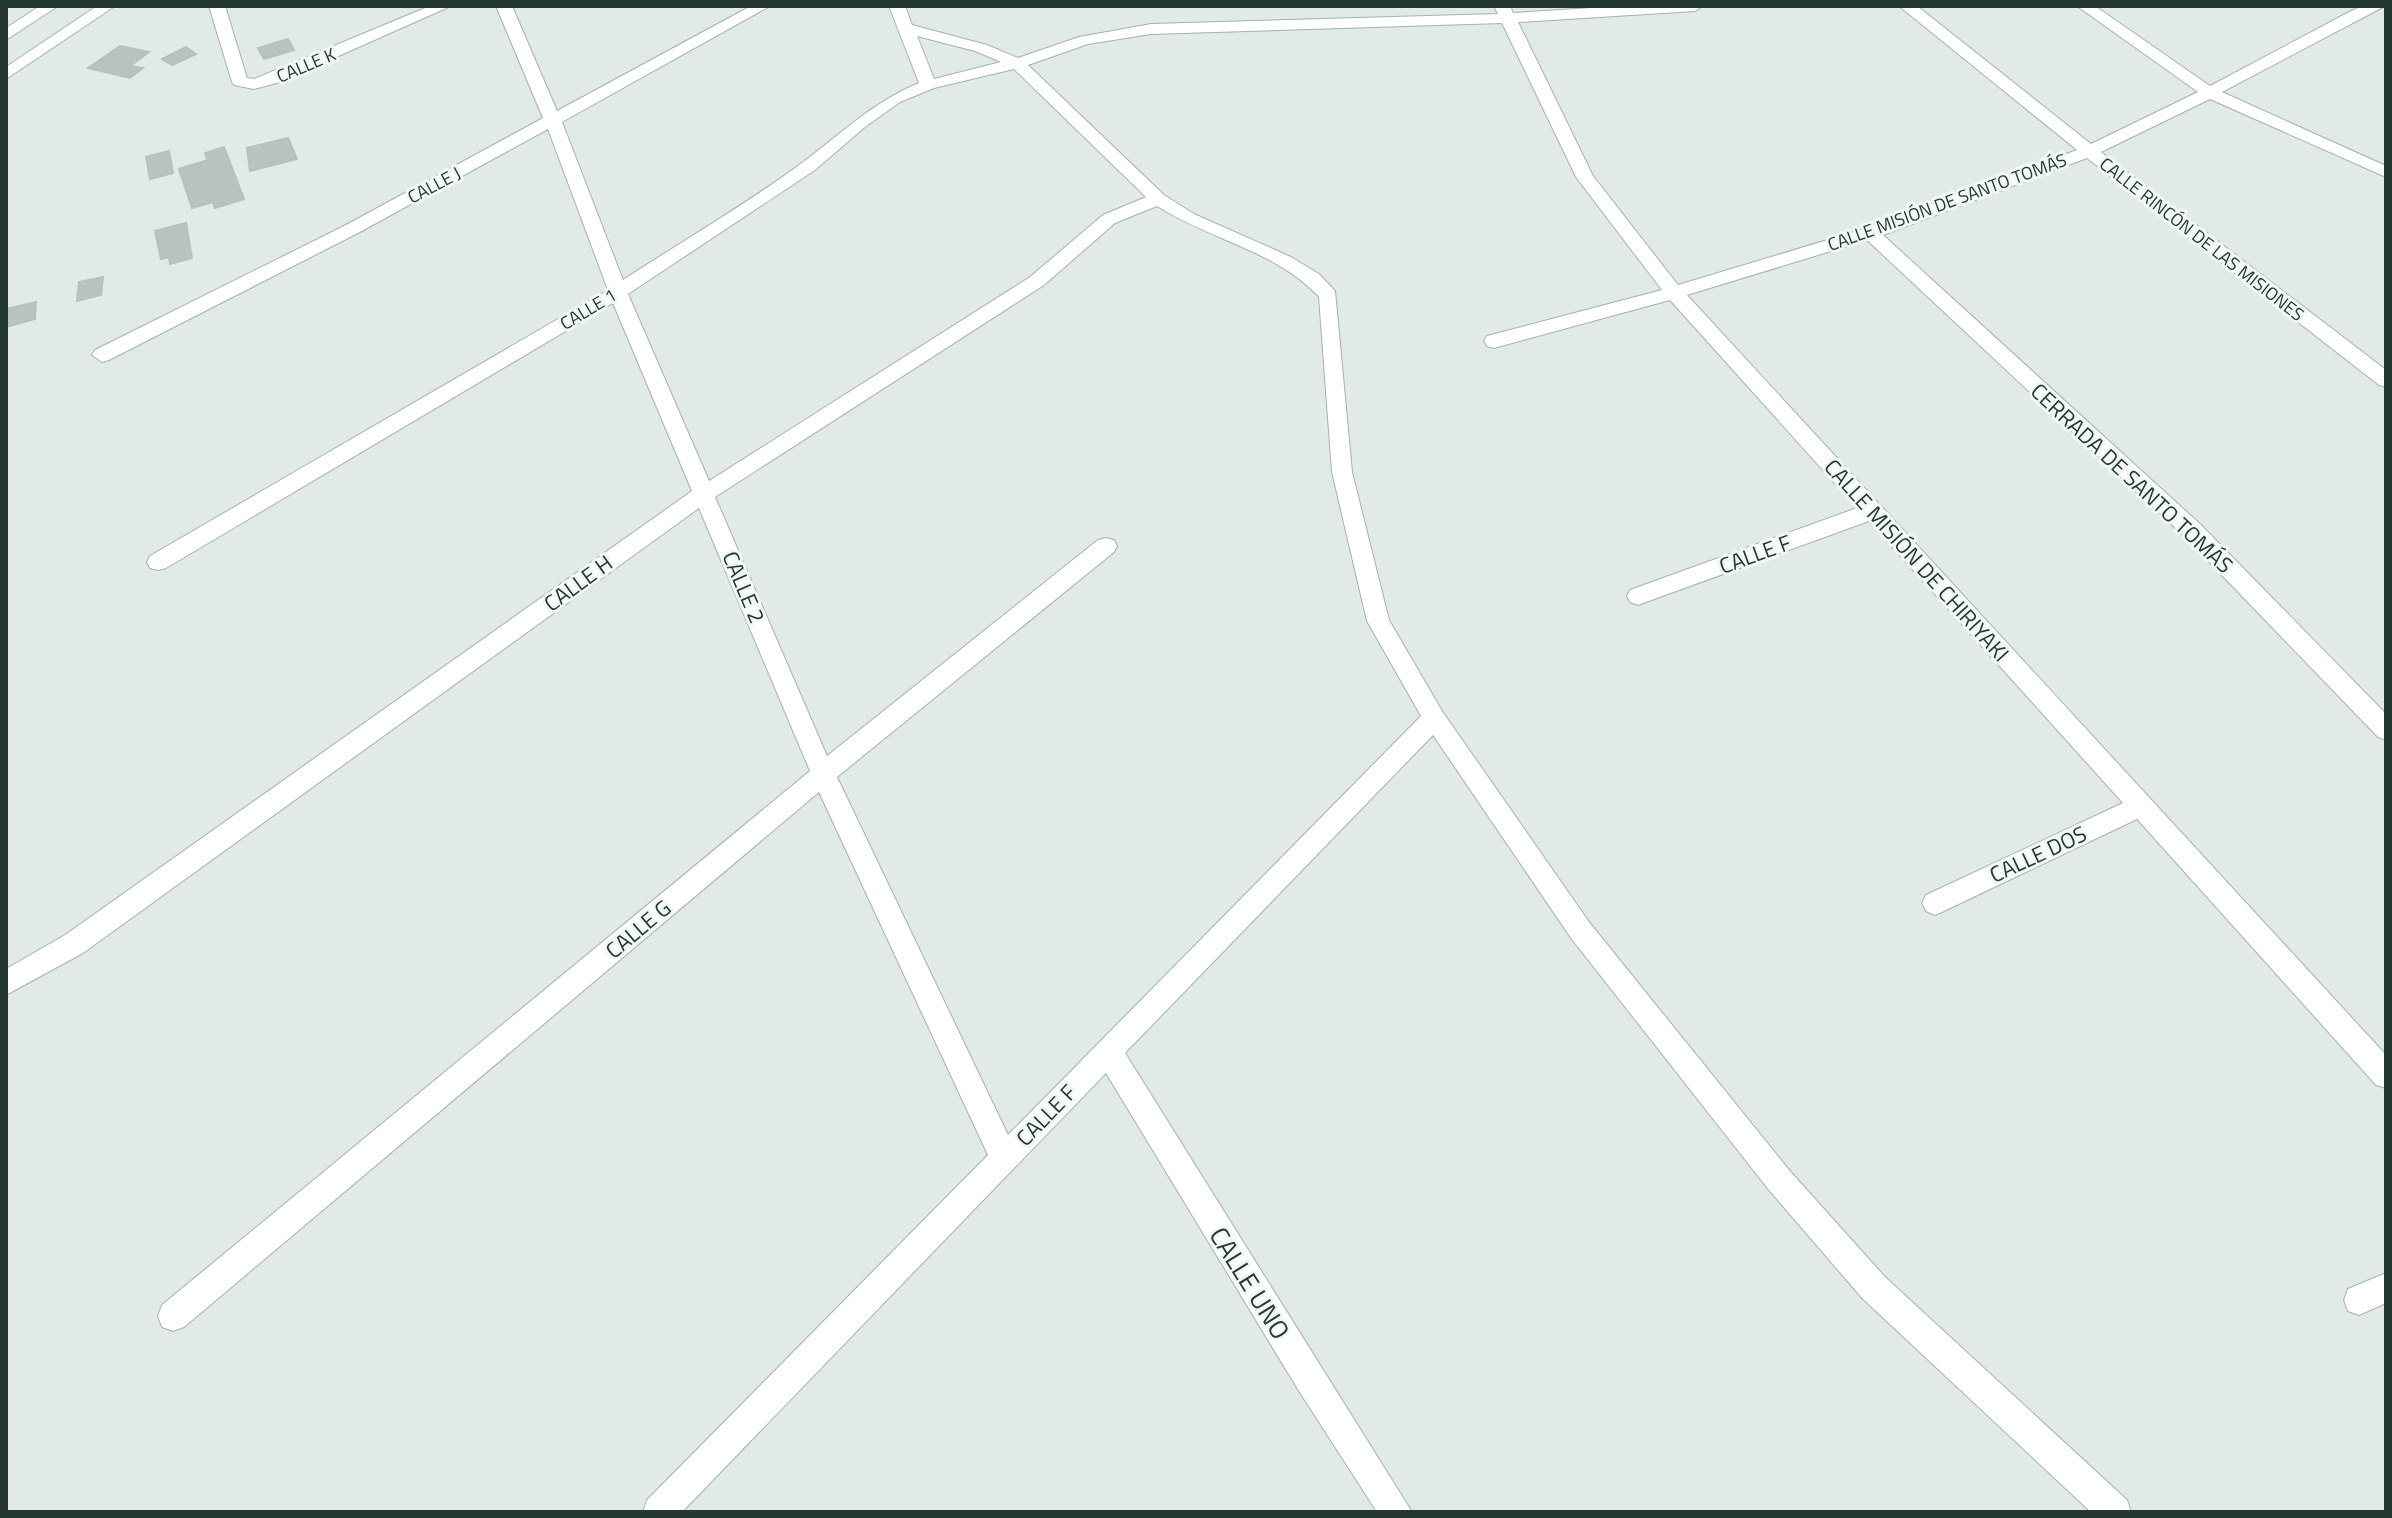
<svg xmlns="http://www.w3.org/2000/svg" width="2392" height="1518" font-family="'Titillium Web',sans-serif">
<rect width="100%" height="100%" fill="#e1eae5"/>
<g fill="#b7c4be" stroke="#b4c2bc" stroke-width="2">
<polygon points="288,39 294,50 264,59 258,48"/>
<polygon points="120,46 149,52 130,66 143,68 130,78 88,68"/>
<polygon points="186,47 196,54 172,65 162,59"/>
<polygon points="288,138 297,159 250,171 247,148"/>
<polygon points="224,147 244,199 215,208 213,202 192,208 179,169 208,160 205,153"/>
<polygon points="169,151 173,173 150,179 146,157"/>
<polygon points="186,223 192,258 170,264 169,257 161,259 155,231"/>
<polygon points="103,277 101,295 77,301 79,282"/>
<polygon points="36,302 35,319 6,327 6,309"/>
</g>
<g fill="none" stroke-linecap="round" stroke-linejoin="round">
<defs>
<g id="street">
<polygon points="209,6 225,6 247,78 254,79 430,6 451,6 280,82 254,89 234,85 232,82"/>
<path d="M496,6H512L557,111L751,6H770L562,122L623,280C682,241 746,205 803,162C844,132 871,103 919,83L889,6H905L912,25L987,45L1018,58L1079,37L1151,24L1498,14L1494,6H1510L1513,13L1623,6H1703L1695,11L1518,22L1593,176L1678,285L1864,229L2077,150L1899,6H1917L2091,144L2198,92L2077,6H2095L2210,86L2351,11L2363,6H2385L2222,92L2386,166V177L2210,99L2101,152L2386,370V387L2379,385L2087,158L1883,235L2201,525L2386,714V740L2378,737L2185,537L1867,240L1687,295L2386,1055V1088L2376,1085L2137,819L1944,911L1935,915L1926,911L1922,903L1926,895L2123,803L1869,521L1646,602L1638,605L1630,602L1627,596L1630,590L1857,508L1670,300L1494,348L1487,346L1484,341L1487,336L1662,290L1576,177L1502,23L1151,34L1088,44L1028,65L1164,195L1194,214L1291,257L1319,274L1335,291L1352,472L1389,620L1442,711L1589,922L1789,1170L1885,1277L2127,1500L2131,1512H2091L1863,1299L1769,1190L1571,938L1433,735L1125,1053L1412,1512H1377L1299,1391L1106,1073L682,1512H643L647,1500L988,1155L819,792L184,1327L173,1331L162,1327L158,1316L162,1305L810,771L699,508L83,953L6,995V969L65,935L692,491L613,303L166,568L158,570L150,568L147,562L150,556L608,290L548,129L358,233L109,360L102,362L92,355L95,350L346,225L543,118ZM917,36L975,51L1001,62L934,79ZM1014,69L1146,197L1103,215L1030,277L709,481L628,294L815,170L865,127L900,102L934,88ZM1157,206C1208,239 1277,251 1319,297L1332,472L1367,621L1421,716L1008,1135L837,777L1114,552L1117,546L1114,540L1106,538L1098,540L827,756L715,497L1044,285L1115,223Z"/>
<polygon points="2386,1273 2386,1303 2359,1315 2348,1311 2344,1300 2348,1289"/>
</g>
<g id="secondary">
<polygon points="40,6 58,6 6,40 6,28"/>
<polygon points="97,6 115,6 6,79 6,67"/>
</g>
</defs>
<use href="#street" stroke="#a5b1ac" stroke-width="2"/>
<use href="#secondary" stroke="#a2b4ad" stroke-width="2"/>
<use href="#street" fill="#fff" fill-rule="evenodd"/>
<use href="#secondary" fill="#fff" fill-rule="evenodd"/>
</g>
<g text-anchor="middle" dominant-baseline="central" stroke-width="6" stroke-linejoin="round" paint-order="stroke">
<g font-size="18" fill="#243832" stroke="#f1f7f4">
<text transform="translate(306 65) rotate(-23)">CALLE K</text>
<text transform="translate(434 185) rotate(-28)">CALLE J</text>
<text transform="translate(1947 202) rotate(-20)">CALLE MISIÓN DE SANTO TOMÁS</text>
<text transform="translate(2202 239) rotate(38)">CALLE RINCÓN DE LAS MISIONES</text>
<text transform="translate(588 309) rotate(-31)">CALLE 1</text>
</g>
<g font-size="22" fill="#243832" stroke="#f1f7f4">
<text transform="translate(2132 478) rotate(43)">CERRADA DE SANTO TOMÁS</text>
<text transform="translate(1755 554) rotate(-20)">CALLE F</text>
<text transform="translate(1917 560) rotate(48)">CALLE MISIÓN DE CHIRIYAKI</text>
<text transform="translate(578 583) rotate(-36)">CALLE H</text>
<text transform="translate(744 587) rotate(67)">CALLE 2</text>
<text transform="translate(2038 854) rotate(-25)">CALLE DOS</text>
<text transform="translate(638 929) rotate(-40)">CALLE G</text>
<text transform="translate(1046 1115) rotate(-46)">CALLE F</text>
</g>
<g font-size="26" fill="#243832" stroke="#f1f7f4">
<text transform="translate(1250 1283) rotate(58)">CALLE UNO</text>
</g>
</g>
<rect width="2392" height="1518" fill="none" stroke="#243832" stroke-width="16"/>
</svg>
